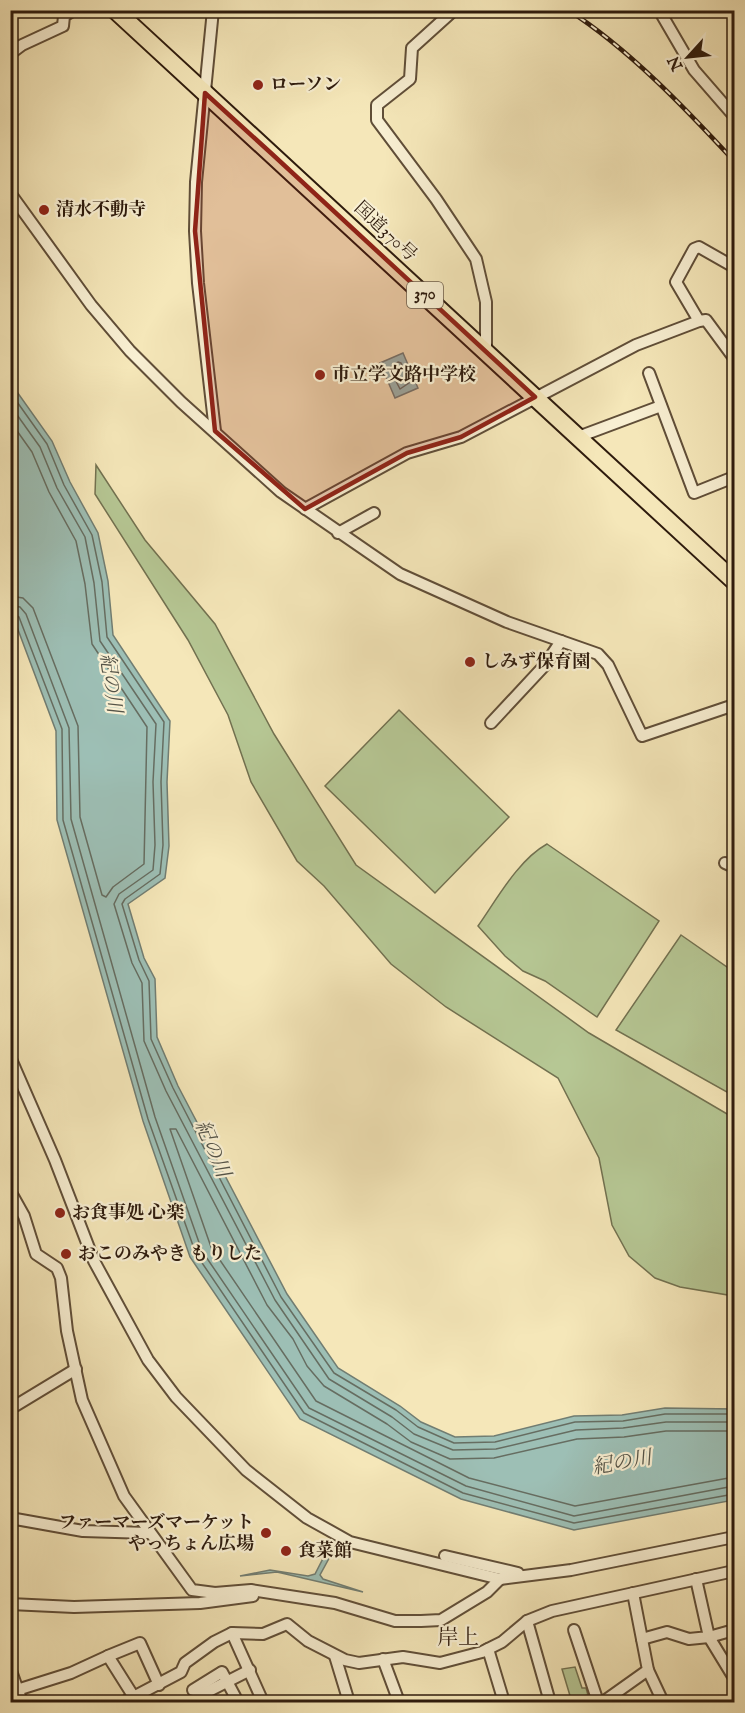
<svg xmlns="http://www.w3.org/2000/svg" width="745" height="1713" font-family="'IM FELL English','Noto Serif JP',serif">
<rect width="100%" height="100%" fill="#f5e7b9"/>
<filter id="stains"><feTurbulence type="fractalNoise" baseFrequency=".00333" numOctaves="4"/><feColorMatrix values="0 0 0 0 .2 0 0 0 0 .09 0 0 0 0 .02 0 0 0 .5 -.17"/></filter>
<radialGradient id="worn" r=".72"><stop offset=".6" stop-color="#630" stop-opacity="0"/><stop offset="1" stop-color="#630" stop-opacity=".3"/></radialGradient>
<g fill="#b6c794" stroke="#727150" stroke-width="1.5">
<polygon points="96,465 145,540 215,624 274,734 356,865 589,1033 734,1118 734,1296 680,1287 655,1278 629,1256 612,1225 599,1158 558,1078 446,1007 391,964 324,886 297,861 251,782 228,715 188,640 95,494"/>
<polygon points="399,710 509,817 435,893 325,786"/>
<path d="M547,844L659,921L597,1017L545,981L523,971L505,956L478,926C497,899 518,860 547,844Z"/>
<polygon points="681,935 734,972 734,1096 616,1030"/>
<polygon points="575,1667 582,1688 586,1688 588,1695 571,1699 562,1669"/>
</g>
<g fill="#9dbfb5" stroke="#717d72" stroke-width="1.5">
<polygon points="403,353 418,388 395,398 380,363"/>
<polygon points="10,382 52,441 70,482 98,533 108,581 113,635 170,721 167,782 169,846 165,878 128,904 144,958 155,979 157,1037 178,1086 287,1294 338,1368 400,1406 421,1422 455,1437 494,1436 574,1416 622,1415 665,1408 734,1409 734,1500 574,1530 461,1499 300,1419 190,1257 143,1121 57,820 56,731 11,611"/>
<polygon points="334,1537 339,1540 320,1575 323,1579 363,1592 277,1572 240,1576 270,1570 308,1576 315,1574"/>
</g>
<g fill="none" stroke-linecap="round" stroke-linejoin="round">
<g stroke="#666d61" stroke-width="1.5">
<polygon points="398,362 401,363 409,383 400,389 389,368"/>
<polyline points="10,392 47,444 64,485 92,535 102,582 107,637 164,722 161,782 163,845 160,874 125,899 122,904 139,960 149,981 151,1039 173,1088 281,1297 334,1373 396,1410 418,1427 454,1443 495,1442 575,1422 623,1421 665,1414 734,1414"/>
<polyline points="10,405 40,447 57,488 85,537 94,583 100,641 156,724 153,782 155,845 153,870 119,894 114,904 132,963 142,983 144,1041 166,1091 275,1300 329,1379 392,1417 414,1434 453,1450 496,1449 576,1430 623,1428 666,1422 734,1422"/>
<polyline points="10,421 32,452 49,492 76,541 85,584 92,644 147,727 144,864 113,887 106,897 102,895 80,817 78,726 33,608 23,598 10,596"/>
<polyline points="10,605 20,607 26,614 69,728 71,819 155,1117 202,1251 309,1408 466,1486 574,1516 734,1486"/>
<polyline points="10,612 19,617 62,729 63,820 148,1119 196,1254 304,1413 463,1493 574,1523 734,1494"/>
<polyline points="734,1431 666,1431 624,1437 577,1439 494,1458 450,1459 411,1442 387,1424 324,1386 307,1366 293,1339 267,1305 176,1129 170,1129 211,1247 316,1401 469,1478 575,1506 734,1477"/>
</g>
<defs>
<g id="minor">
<polyline points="213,10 196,182 195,231 198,283 215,431"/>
<polyline points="454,10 412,48 410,79 377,105 377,120 436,199 476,259 486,302 486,352"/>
<polyline points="659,10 694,70 734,116"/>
<polyline points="10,54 22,45 63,26 64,16 74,10"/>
<polyline points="10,193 91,305 130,351 181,402 281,492 400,574 507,622 598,654 608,665 642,736 734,705"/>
<polyline points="699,321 676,282 694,249 699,247 734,267"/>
<polyline points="649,373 694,493 734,477"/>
<polyline points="578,437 661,406"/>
<polyline points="305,509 407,453 461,437 636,345 699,321 706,320 734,358"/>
<polyline points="338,533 374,513"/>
<polyline points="491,723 545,665 561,641"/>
<polyline points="725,863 734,867"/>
<polyline points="10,1057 55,1160 94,1261 148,1360 176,1397 246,1470 307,1518 350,1542 500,1579 571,1570 734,1537"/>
<polyline points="10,1191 24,1216 36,1254 57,1268 61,1278 67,1331 82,1400 124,1496 192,1590 215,1593 251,1590 335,1603 395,1621 421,1621 441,1620 487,1592 500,1579"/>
<polyline points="10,1409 76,1369"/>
<polyline points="10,1518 83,1531 148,1533"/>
<polyline points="445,1556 518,1573"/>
<polyline points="10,1604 74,1607 200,1603 253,1596"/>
<polyline points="527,1621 550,1702"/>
<polyline points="574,1630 598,1702"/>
<polyline points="734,1630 709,1637 734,1678"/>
<polyline points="232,1633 263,1702"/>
<polyline points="642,1639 667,1632 689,1639 709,1637 696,1579"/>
<polyline points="488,1649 504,1702"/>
<polyline points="108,1656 140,1643 159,1685"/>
<polyline points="335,1656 349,1702"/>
<polyline points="383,1659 399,1702"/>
<polyline points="10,1668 22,1702"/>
<polyline points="648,1670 663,1702"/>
<polyline points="17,1690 71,1673 108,1656 137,1702"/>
<polyline points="193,1690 222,1672 238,1702"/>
<polyline points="197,1697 250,1670"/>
<polyline points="124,1702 181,1672 185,1663 214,1642 232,1633 263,1634 287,1624 308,1641 345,1660 359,1663 403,1657 440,1663 482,1652 502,1642 527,1621 552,1611 734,1571"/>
<polyline points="603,1702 648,1670 633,1593"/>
</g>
<polyline id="highway" points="115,10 734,581"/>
</defs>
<use href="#minor" stroke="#604e38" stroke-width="14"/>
<use href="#highway" stroke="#2e1b0d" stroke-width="20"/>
<use href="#minor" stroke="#f8efd2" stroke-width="10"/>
<use href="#highway" stroke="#f5e7b9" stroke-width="16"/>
<defs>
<path id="rail" d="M568,10C628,48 686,109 734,161"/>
</defs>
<use href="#rail" stroke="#2e1b0d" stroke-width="4.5"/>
<use href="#rail" stroke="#f8efd2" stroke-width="2" stroke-dasharray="7" stroke-linecap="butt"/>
</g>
<path fill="#8f2418" fill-opacity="0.2" stroke="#8f2418" stroke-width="4.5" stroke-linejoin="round" d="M205,93L272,154L535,397L461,437L407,453L305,509L215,431L195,231Z"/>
<g fill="#8f2418" stroke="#f8efd2" stroke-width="2">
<circle cx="258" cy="85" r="6"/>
<circle cx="44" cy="210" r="6"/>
<circle cx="320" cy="375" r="6"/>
<circle cx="470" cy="662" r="6"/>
<circle cx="60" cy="1213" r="6"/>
<circle cx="66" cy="1254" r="6"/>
<circle cx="266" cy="1533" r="6"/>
<circle cx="286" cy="1551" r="6"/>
</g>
<g text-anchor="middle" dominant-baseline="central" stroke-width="4.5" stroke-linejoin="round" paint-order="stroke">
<rect fill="#f8efd2" stroke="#6b5b48" stroke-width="1.5" x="407" y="282" width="36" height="26" rx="4.5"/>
<g font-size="16" font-weight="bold" fill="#2e1b0d">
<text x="425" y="295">370</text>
</g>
<g font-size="18" font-weight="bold" fill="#2e1b0d" stroke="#f8efd2" text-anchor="start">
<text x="270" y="85">ローソン</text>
<text x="56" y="210">清水不動寺</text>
<text x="332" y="375">市立学文路中学校</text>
<text x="482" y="662">しみず保育園</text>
<text x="72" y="1213">お食事処 心楽</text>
<text x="78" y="1254">おこのみやき もりした</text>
<text x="254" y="1523" text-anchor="end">ファーマーズマーケット<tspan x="254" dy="21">やっちょん広場</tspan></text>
<text x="298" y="1551">食菜館</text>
</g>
<g font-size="18" fill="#2e1b0d" stroke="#f8efd2">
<text transform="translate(385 232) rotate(43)">国道370号</text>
</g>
<g font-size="20" font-style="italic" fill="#555448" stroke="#f8efd2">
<text transform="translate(110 683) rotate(82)">紀の川</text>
<text transform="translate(212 1149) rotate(67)">紀の川</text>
<text transform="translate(622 1463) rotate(-10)">紀の川</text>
</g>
<g font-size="21" fill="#2e1b0d" stroke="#f8efd2">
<text x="458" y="1638">岸上</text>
</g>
</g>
<rect width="745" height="1713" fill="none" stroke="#f5e7b9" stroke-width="36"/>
<rect x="12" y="12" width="721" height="1689" fill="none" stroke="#2e1b0d" stroke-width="3"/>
<rect x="18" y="18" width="709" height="1677" fill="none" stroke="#2e1b0d" stroke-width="1.5"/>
<g transform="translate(688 57) rotate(243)" stroke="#f8efd2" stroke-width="4.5" paint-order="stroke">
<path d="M0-4.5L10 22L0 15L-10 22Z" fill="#2e1b0d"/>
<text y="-9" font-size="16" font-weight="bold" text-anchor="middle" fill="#2e1b0d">N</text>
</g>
<rect width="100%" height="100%" filter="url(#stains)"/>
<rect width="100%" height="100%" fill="url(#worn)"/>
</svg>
